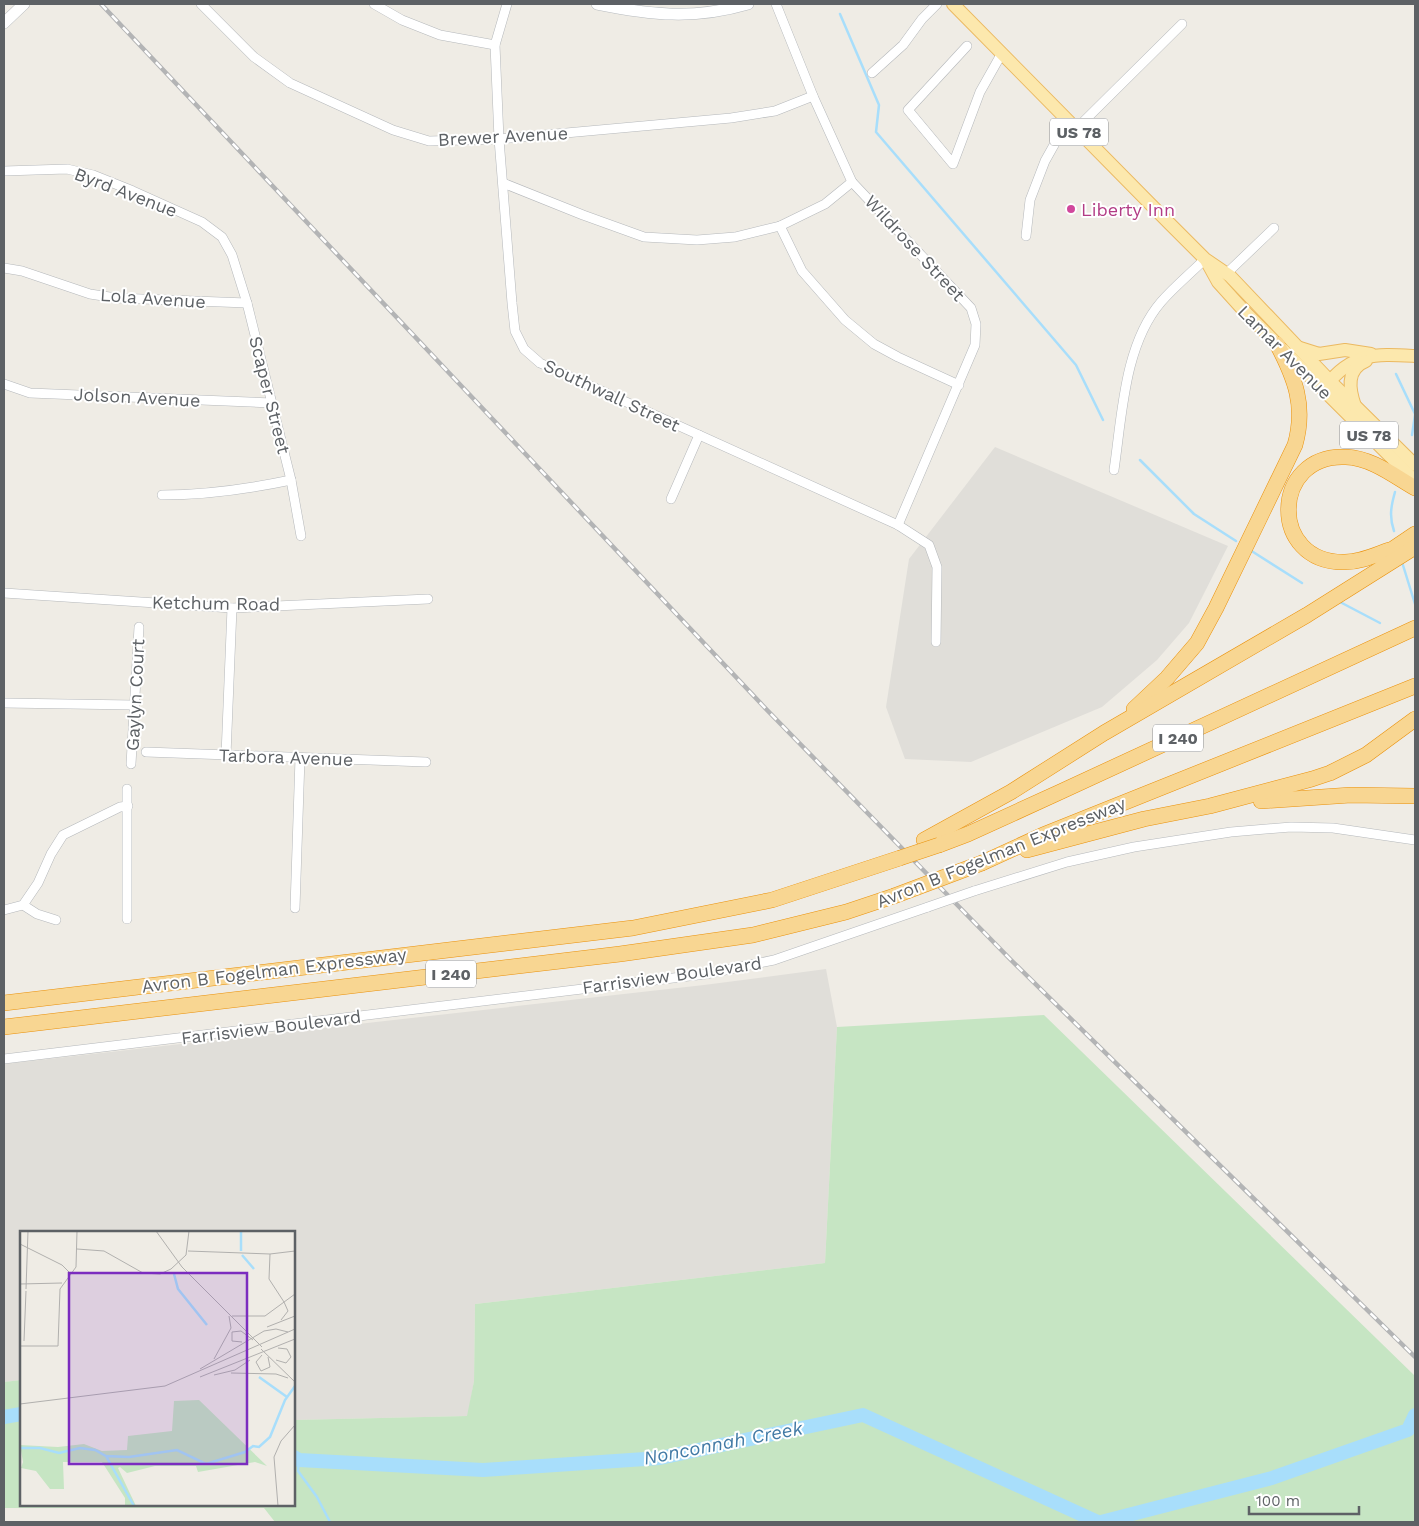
<svg xmlns="http://www.w3.org/2000/svg" width="1419" height="1526" font-family="'Work Sans',sans-serif">
<rect width="100%" height="100%" fill="#efece5"/>
<g fill="#e0ded9">
<polygon points="995,447 1228,546 1189,623 1157,660 1102,707 971,762 905,759 886,707 909,559"/>
<polygon points="826,969 837,1027 825,1263 475,1304 474,1381 468,1416 294,1420 294,1232 21,1232 21,1380 4,1382 4,1064 704,985"/>
</g>
<polygon fill="#c6e5c3" points="1044,1015 1415,1376 1415,1522 275,1522 264,1508 4,1508 4,1382 21,1380 21,1505 294,1505 294,1420 467,1416 474,1381 475,1304 825,1263 837,1027"/>
<g fill="none" stroke-linecap="round" stroke-linejoin="round">
<g stroke="#a8defb" stroke-width="2.5">
<polyline points="840,14 879,105 876,132 1076,365 1103,420"/>
<polyline points="1396,374 1415,414"/>
<polyline points="1412,435 1415,415"/>
<polyline points="1140,460 1194,514 1236,541"/>
<path d="M1394,531C1389,517 1391,506 1395,492"/>
<polyline points="1250,550 1302,583"/>
<polyline points="1402,562 1415,604"/>
<polyline points="1340,602 1380,623"/>
<polyline points="299,1460 298,1471 317,1497 330,1522"/>
</g>
<g stroke="#a8defb" stroke-width="14">
<polyline points="4,1417 21,1414"/>
<polyline points="294,1457 299,1460 483,1470 660,1458 863,1415 1098,1522"/>
<polyline points="1101,1522 1272,1478 1408,1430 1415,1415"/>
</g>
<defs>
<g id="minor">
<polyline points="201,4 254,57 290,83 393,130 429,141 499,139 731,118 775,111 813,96"/>
<polyline points="374,4 402,20 440,35 495,45"/>
<polyline points="507,4 495,45 499,139 512,303 515,331 524,349 540,363 898,525 929,545 937,567 936,642"/>
<polyline points="776,4 813,96 852,182 971,308 976,324 975,345 898,525"/>
<polyline points="967,46 908,110 953,164 980,92 1002,53"/>
<polyline points="872,73 903,45 922,19 937,4"/>
<polyline points="1076,129 1182,24"/>
<polyline points="4,171 67,169 93,175 133,191 202,222 222,237 232,255 247,303 291,480 301,536"/>
<polyline points="503,183 583,215 644,237 697,240 735,237 780,226 825,204 852,182"/>
<polyline points="780,226 802,271 845,320 874,344 898,357 959,385"/>
<polyline points="1026,236 1030,200 1045,161 1068,120"/>
<polyline points="4,268 22,271 90,294 116,298 247,303"/>
<polyline points="1226,274 1274,228"/>
<polyline points="4,384 30,393 272,403"/>
<path d="M1114,470C1122,416 1124,345 1161,302C1174,287 1191,273 1205,259"/>
<path d="M162,495C206,495 248,489 291,480"/>
<polyline points="671,499 699,435"/>
<polyline points="4,593 232,608 428,599"/>
<polyline points="4,703 134,705"/>
<polyline points="146,752 426,762"/>
<polyline points="226,755 232,608"/>
<polyline points="131,764 139,627"/>
<polyline points="127,789 127,919"/>
<polyline points="974,891 1067,862 1134,847 1231,832 1291,827 1333,828 1415,840"/>
<polyline points="23,905 37,914 56,920"/>
<polyline points="295,908 300,758"/>
<polyline points="4,910 23,905 38,883 51,854 63,835 120,807 128,806"/>
<polyline points="4,1059 706,974 774,960 928,907"/>
</g>
<g id="secondary">
<path d="M597,4C652,15 693,20 748,4"/>
<polyline points="4,23 24,4"/>
</g>
<g id="primary">
<polyline points="953,4 1170,224 1205,259 1230,276 1330,381 1415,465"/>
<polyline points="1207,262 1218,282 1246,313 1415,481"/>
<polyline points="1300,348 1319,354 1345,350 1371,354"/>
<path d="M1326,386C1352,352 1376,354 1415,356"/>
<path d="M1355,406C1349,389 1346,369 1366,361"/>
</g>
<g id="motorway">
<path d="M1389,550C1375,555 1361,562 1345,562C1268,564 1271,453 1346,457C1372,458 1394,476 1415,488"/>
<polyline points="1381,557 1415,534"/>
<path d="M1134,709L1167,678L1197,643L1216,608L1295,445C1306,406 1295,378 1277,344"/>
<polyline points="1261,801 1351,795 1415,796"/>
<polyline points="924,840 1011,792 1104,733 1307,615 1415,547"/>
<polyline points="939,845 968,834 1060,792 1415,628"/>
<polyline points="1027,850 1144,819 1210,806 1312,779 1330,773 1366,755 1415,719"/>
<polyline points="982,863 1043,835 1415,686"/>
<polyline points="4,1003 633,928 772,900 900,858"/>
<polyline points="4,1027 620,954 753,935 846,912 894,896"/>
</g>
</defs>
<use href="#minor" stroke="#b5b8bb" stroke-width="10"/>
<use href="#secondary" stroke="#b6babe" stroke-width="12"/>
<use href="#primary" stroke="#ebb961" stroke-width="14"/>
<use href="#motorway" stroke="#ea910a" stroke-width="16"/>
<use href="#minor" stroke="#fff" stroke-width="9"/>
<use href="#secondary" stroke="#fff" stroke-width="11"/>
<use href="#primary" stroke="#fce8ad" stroke-width="12"/>
<use href="#motorway" stroke="#f8d692" stroke-width="15"/>
<defs>
<polyline id="rail" points="101,4 767,710 1011,960 1415,1357"/>
</defs>
<use href="#rail" stroke="#b3b4b5" stroke-width="4.5"/>
<use href="#rail" stroke="#fff" stroke-width="2.5" stroke-dasharray="8" stroke-linecap="butt"/>
<defs>
<polyline id="minor-bridge" points="928,907 974,891"/>
<g id="motorway-bridge">
<polyline points="900,858 939,845"/>
<polyline points="894,896 982,863"/>
</g>
</defs>
<use href="#minor-bridge" stroke="#b5b8bb" stroke-width="10" stroke-linecap="butt"/>
<use href="#motorway-bridge" stroke="#ea910a" stroke-width="16" stroke-linecap="butt"/>
<use href="#minor-bridge" stroke="#fff" stroke-width="9"/>
<use href="#motorway-bridge" stroke="#f8d692" stroke-width="15"/>
</g>
<circle fill="#d1479c" stroke="#fff" stroke-width="2" cx="1071" cy="209" r="5"/>
<g text-anchor="middle" dominant-baseline="central" stroke-width="4" stroke-linejoin="round" paint-order="stroke">
<g fill="#fff" stroke="#8e9093" stroke-width="1">
<rect x="1050" y="118.5" width="58" height="27" rx="4"/>
<rect x="1340" y="421.5" width="58" height="27" rx="4"/>
<rect x="1153" y="724.5" width="50" height="27" rx="4"/>
<rect x="426" y="960.5" width="50" height="27" rx="4"/>
</g>
<g font-size="16" font-weight="bold" fill="#5d6165">
<text x="1079" y="132">US 78</text>
<text x="1369" y="435">US 78</text>
<text x="1178" y="738">I 240</text>
<text x="451" y="974">I 240</text>
</g>
<g font-size="18" fill="#5d6165" stroke="#fff">
<text transform="translate(503 136) rotate(-3)">Brewer Avenue</text>
<text transform="translate(126 192) rotate(21)">Byrd Avenue</text>
<text transform="translate(915 248) rotate(47)">Wildrose Street</text>
<text transform="translate(153 298) rotate(4)">Lola Avenue</text>
<text transform="translate(1285 352) rotate(45)">Lamar Avenue</text>
<text transform="translate(270 395) rotate(76)">Scaper Street</text>
<text transform="translate(612 395) rotate(25)">Southwall Street</text>
<text transform="translate(137 397) rotate(3)">Jolson Avenue</text>
<text transform="translate(216 603) rotate(1)">Ketchum Road</text>
<text transform="translate(135 695) rotate(-87)">Gaylyn Court</text>
<text transform="translate(286 757) rotate(2)">Tarbora Avenue</text>
<text transform="translate(1001 852) rotate(-22)">Avron B Fogelman Expressway</text>
<text transform="translate(274 970) rotate(-7)">Avron B Fogelman Expressway</text>
<text transform="translate(672 975) rotate(-8)">Farrisview Boulevard</text>
<text transform="translate(271 1027) rotate(-7)">Farrisview Boulevard</text>
</g>
<g font-size="18" fill="#b23c85" stroke="#fff" text-anchor="start">
<text x="1081" y="209">Liberty Inn</text>
</g>
<g font-size="19" font-style="italic" fill="#427aa5" stroke="#fff">
<text transform="translate(723 1443) rotate(-11)">Nonconnah Creek</text>
</g>
</g>
<g transform="translate(20 1231)">
<rect width="275" height="275" fill="#efece5"/>
<path d="M179,169L247,235L235,231L178,241L176,235H135L107,242L100,236L98,237L116,275H105V267L82,231H43L44,258H30L16,240L1,237L3,231L0,214L38,216L64,213L82,220L107,219L108,205L152,200L154,170Z" fill="#c6e5c3"/>
<path fill="none" stroke="#a8defb" stroke-width="2.5" d="M221,20V0M222,24L234,38M154,43L158,58L187,94M239,146L267,166M0,217H20L39,222L60,217L75,219L86,225L109,226L157,219L186,233L225,221L233,215L239,216L250,206L265,169L275,155M86,225L114,275"/>
<path fill="none" stroke="#b1b0ae" stroke-width="1" d="M136,0L162,36L242,116M0,13L42,34L51,43M57,18L84,20L123,42L140,43L151,38L166,24L169,0M168,20L250,23L275,20M250,23L249,48L264,71M0,53L42,52M6,58L8,0M212,85H245L275,63M261,89L268,80L264,71M247,96L275,85M4,110L6,60M222,111L212,110V101L221,100L233,109M0,115H38L40,58L56,36L57,0M241,118L275,151M242,124L236,131L241,140L250,136L248,126M194,128L211,97L209,85M256,129L266,132L271,126L267,118L258,117M180,138L244,100L256,98L268,101M211,142L256,143L268,147M194,144L215,139L230,129M180,146L275,108M0,173L145,155L275,98M258,275L254,226L261,210L275,194"/>
<path fill="#7b2cbf" fill-opacity="0.15" stroke="#7b2cbf" stroke-width="2.5" d="M49,42H227V233H49Z"/>
<rect width="275" height="275" fill="none" stroke="#5d6165" stroke-width="2.5"/>
</g>
<rect width="1419" height="1526" fill="none" stroke="#5d6165" stroke-width="10"/>
<path d="M1249 1506v8h110v-8" fill="none" stroke="#5d6165" stroke-width="2.5"/>
<text x="1256" y="1506" font-size="15" fill="#5d6165" stroke="#ffffff" stroke-width="4" paint-order="stroke">100 m</text>
</svg>
